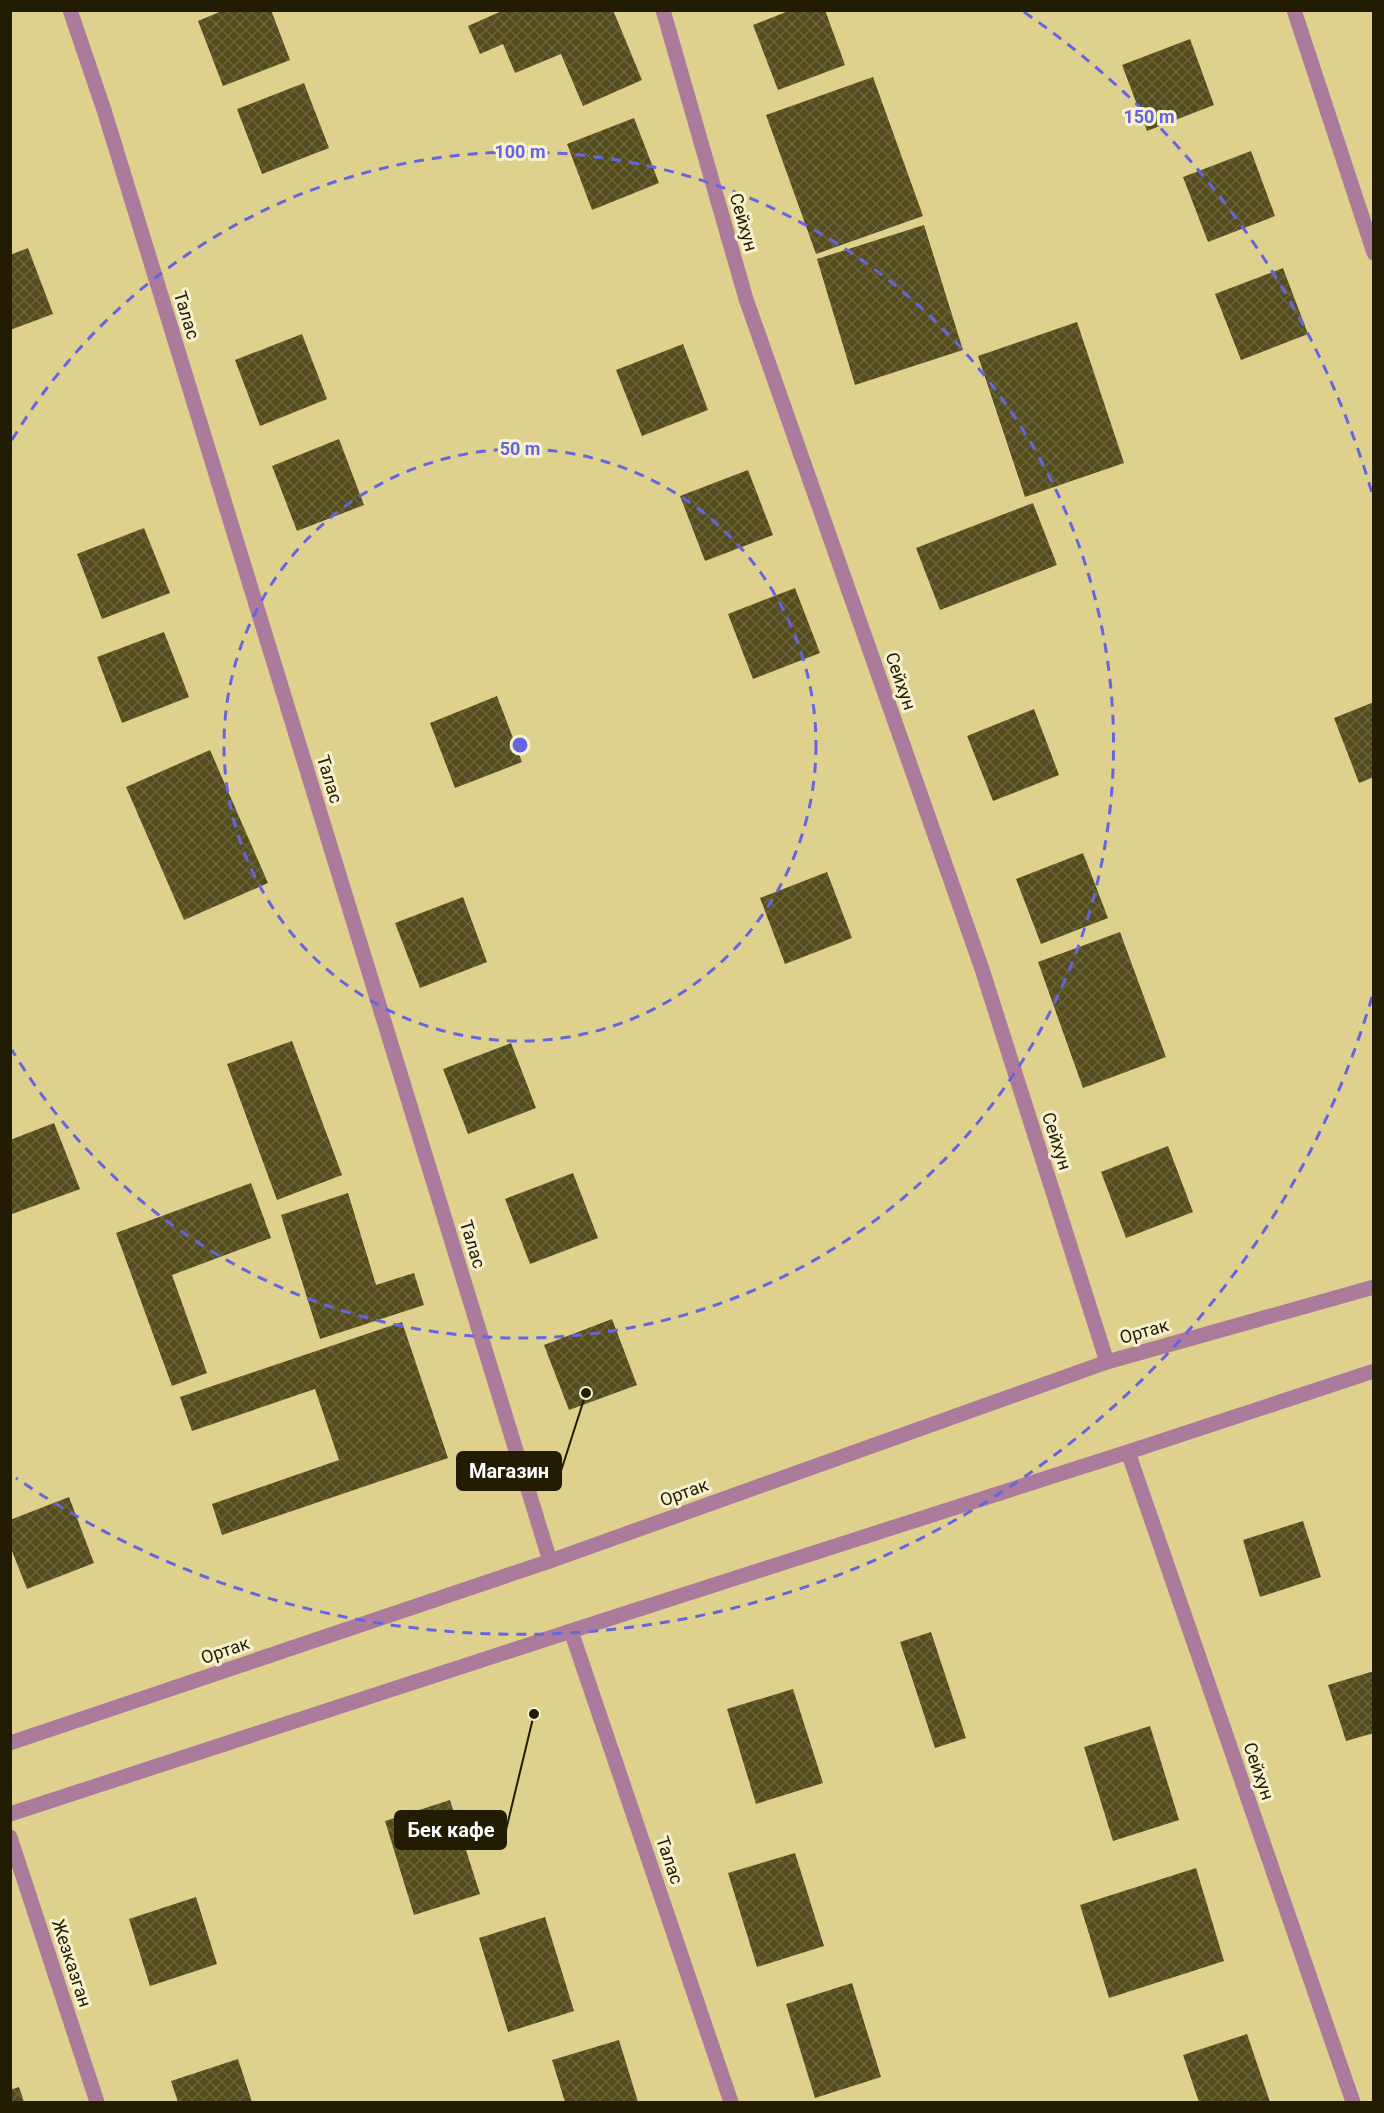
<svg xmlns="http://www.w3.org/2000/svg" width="1384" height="2113" font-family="Roboto,sans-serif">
<defs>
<pattern id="building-cross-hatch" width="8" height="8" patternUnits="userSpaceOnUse" patternTransform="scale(1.5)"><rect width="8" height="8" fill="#564d1e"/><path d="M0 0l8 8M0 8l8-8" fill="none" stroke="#6b633c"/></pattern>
</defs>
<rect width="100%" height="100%" fill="#ded18d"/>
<g fill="url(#building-cross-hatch)">
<polygon points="224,10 271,10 290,60 223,86 198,21"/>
<polygon points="504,10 613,10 642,80 583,106 561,54 515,73 503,44 480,54 468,26"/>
<polygon points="791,10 825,10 845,65 778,90 753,25"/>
<polygon points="1190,39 1214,105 1147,131 1122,65"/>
<polygon points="873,77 923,216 816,254 766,115"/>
<polygon points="304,83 329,148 262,174 237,109"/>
<polygon points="634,118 659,183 592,210 567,144"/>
<polygon points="1251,151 1275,216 1208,242 1183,177"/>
<polygon points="924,225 963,350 855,385 817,259"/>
<polygon points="28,248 53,314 10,330 10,255"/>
<polygon points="1283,268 1308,334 1241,360 1215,294"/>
<polygon points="1077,322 1124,463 1025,497 978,356"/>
<polygon points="302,334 327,399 260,426 235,360"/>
<polygon points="683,344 708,410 642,436 616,370"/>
<polygon points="339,439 364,505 297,531 272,466"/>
<polygon points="748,470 773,535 705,561 680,496"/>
<polygon points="1033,503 1057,565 940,610 916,548"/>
<polygon points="144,528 170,593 102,619 77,554"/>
<polygon points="795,588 820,653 753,679 728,614"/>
<polygon points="164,632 189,697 122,723 97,657"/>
<polygon points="497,696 522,762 455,788 430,723"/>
<polygon points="1374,702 1374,777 1359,783 1334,718"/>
<polygon points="1034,709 1059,775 993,801 967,736"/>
<polygon points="210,750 268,883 184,920 126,787"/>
<polygon points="1083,853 1108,918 1041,944 1016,879"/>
<polygon points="827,872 852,938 785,964 760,898"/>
<polygon points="463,897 487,962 420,988 395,923"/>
<polygon points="1120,932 1166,1057 1083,1088 1038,962"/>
<polygon points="292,1041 342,1175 277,1200 227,1064"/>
<polygon points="511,1043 536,1108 468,1134 443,1069"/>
<polygon points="54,1123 80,1189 12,1214 10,1140"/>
<polygon points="1168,1146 1193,1212 1126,1238 1101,1172"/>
<polygon points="573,1173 598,1238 530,1264 505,1199"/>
<polygon points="251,1183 271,1238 172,1275 207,1373 172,1386 116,1233"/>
<polygon points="348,1193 376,1285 414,1273 424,1305 320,1339 281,1215"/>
<polygon points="612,1319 637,1385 569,1410 544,1345"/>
<polygon points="402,1322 448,1458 222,1535 212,1504 339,1460 315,1389 192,1431 180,1397"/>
<polygon points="69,1497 94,1563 27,1589 10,1546 10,1520"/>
<polygon points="1303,1521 1321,1577 1260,1597 1243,1540"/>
<polygon points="931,1632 966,1738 935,1748 900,1642"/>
<polygon points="1374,1671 1374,1733 1346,1741 1328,1685"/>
<polygon points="793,1689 823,1783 756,1804 727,1709"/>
<polygon points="1150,1726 1179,1820 1113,1841 1084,1747"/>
<polygon points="450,1800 480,1894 414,1915 385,1821"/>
<polygon points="795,1853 824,1946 757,1967 728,1873"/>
<polygon points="1196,1868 1224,1961 1109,1998 1080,1905"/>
<polygon points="196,1897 217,1964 150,1986 129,1919"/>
<polygon points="545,1917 574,2011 508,2032 479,1938"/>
<polygon points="852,1983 881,2077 815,2098 786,2004"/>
<polygon points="1247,2034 1270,2102 1199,2102 1183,2055"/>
<polygon points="619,2040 638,2102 565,2102 552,2060"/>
<polygon points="238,2059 252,2102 178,2102 171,2081"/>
<polygon points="19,2087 24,2102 10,2102 10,2090"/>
</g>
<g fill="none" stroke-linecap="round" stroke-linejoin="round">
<g stroke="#ac7b9c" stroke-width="15">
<polyline points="70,10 104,110 550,1561"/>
<polyline points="663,10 746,299 982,969 1107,1362"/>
<polyline points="1294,10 1374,253"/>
<polyline points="1128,1452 1353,2102"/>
<polyline points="571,1631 731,2102"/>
<polyline points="10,1837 97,2102"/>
</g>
<g stroke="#ac7b9c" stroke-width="15">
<polyline points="10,1743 550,1561 1107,1362 1374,1287"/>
<polyline points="10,1814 571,1631 1128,1452 1374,1371"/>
</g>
</g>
<g fill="none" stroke="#6566df" stroke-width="3" stroke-dasharray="10 8">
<circle cx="520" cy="745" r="296"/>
<path d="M12 440A593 593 0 1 1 12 1050"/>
<path d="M1372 997A889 889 0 0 1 16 1478M1024 12A889 889 0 0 1 1372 493"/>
</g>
<g text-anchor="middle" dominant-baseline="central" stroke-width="6" stroke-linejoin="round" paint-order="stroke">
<g font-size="18" fill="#221c02" stroke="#f7f1d0">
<text transform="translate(744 222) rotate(74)">Сейхун</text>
<text transform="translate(187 315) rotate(73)">Талас</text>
<text transform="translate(901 681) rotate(71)">Сейхун</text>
<text transform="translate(330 779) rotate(73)">Талас</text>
<text transform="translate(1057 1141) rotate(72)">Сейхун</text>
<text transform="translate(473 1244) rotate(73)">Талас</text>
<text transform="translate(1144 1331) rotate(-16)">Ортак</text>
<text transform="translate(684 1492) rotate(-20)">Ортак</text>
<text transform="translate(225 1650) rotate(-19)">Ортак</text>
<text transform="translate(1259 1771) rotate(71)">Сейхун</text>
<text transform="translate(670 1860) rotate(71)">Талас</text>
<text transform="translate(72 1963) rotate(72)">Жезказган</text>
</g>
</g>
<circle cx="520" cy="745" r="9" fill="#6566df" stroke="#f7f1d0" stroke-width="3"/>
<g font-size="18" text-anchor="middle" font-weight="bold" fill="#6566df" stroke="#f7f1d0" stroke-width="6" stroke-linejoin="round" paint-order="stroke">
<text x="1149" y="123">150 m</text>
<text x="520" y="158">100 m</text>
<text x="520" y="455">50 m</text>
</g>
<path fill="none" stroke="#221c02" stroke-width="2" d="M586 1393L561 1471M534 1714L506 1830"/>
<g fill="#221c02" stroke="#f7f1d0" stroke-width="2">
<circle cx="586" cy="1393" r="6"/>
<circle cx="534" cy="1714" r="6"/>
</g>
<g fill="#221c02" stroke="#221c02" stroke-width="2">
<rect x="457" y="1452" width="104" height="38" rx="6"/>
<rect x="395" y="1811" width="111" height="38" rx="6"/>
</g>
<g font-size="20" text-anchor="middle" font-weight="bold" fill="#fff">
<text x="509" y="1478">Магазин</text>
<text x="451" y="1837">Бек кафе</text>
</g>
<rect width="1384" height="2113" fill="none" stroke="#221c02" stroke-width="24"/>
</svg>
